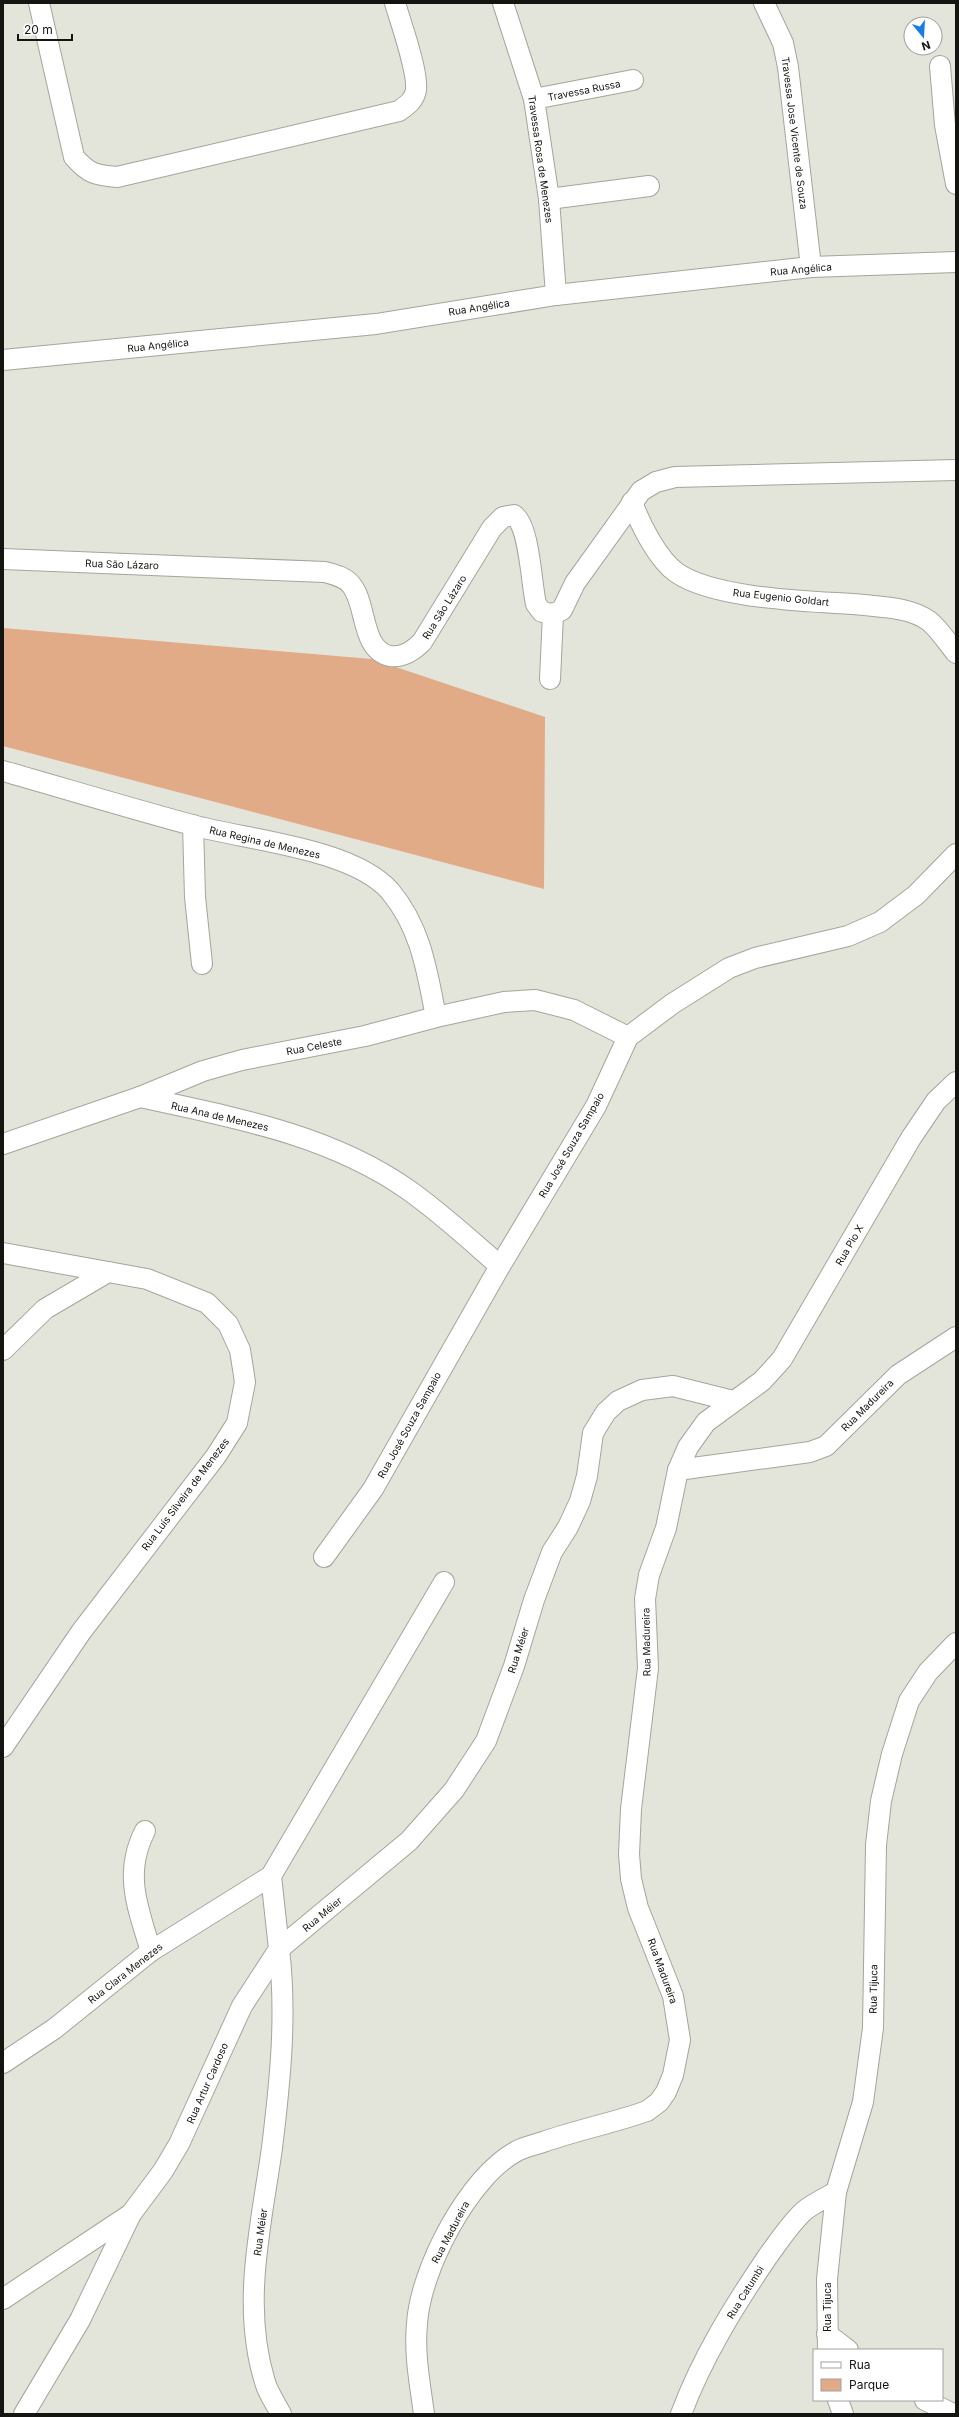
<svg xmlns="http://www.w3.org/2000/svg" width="959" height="2417" font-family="Inter,sans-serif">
<rect width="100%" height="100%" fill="#e3e5db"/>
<polygon fill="#e2ab87" points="3,628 372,659 545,717 544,889 3,746"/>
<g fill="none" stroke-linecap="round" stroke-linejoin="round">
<defs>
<g id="minor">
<path d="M39,3L74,157C89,174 95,175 117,177L399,111C407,105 414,101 416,90C418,70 401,24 395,3"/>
<polyline points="503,3 534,99 549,199 556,295"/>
<polyline points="764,3 783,43 788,67 811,267"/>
<polyline points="940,66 945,125 956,184"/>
<polyline points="534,99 633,80"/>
<polyline points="549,199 649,186"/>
<polyline points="3,360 376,324 556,295 811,267 956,262"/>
<path d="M632,502C640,524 658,560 677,573C717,600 815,601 864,605C884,607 912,608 929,621C939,629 948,643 956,653"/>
<path d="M3,559L325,572C335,575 346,577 352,586C367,605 361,650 390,656C403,658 413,651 422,642L492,528L503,517L514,515C530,527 531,583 536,604L542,612L553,614L550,679"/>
<polyline points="553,614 562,610 575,583 641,491 656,482 675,477 956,470"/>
<path d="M3,771C66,789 129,808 192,825C246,840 352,848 390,891C421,928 427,971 436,1017"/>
<polyline points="193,825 195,897 202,964"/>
<path d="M140,1097C231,1117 328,1134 407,1189C440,1212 470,1240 500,1266"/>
<polyline points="3,1144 140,1097 203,1071 242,1060 365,1036 436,1017 504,1002 535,1000 574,1010 628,1037"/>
<polyline points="3,1253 147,1279 207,1303 228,1324 240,1350 245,1382 237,1423 216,1456 81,1632 3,1747"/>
<polyline points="3,1350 45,1309 108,1272"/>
<polyline points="678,1470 810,1452 826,1446 898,1375 956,1337"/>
<polyline points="324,1557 373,1489 500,1266 596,1106 628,1037 672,1004 729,968 755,958 848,936 880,922 916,895 956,854"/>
<path d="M145,1831C123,1873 138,1909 151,1951"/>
<polyline points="3,2063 54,2029 151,1951 271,1876 444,1582"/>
<polyline points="3,2299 131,2214"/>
<polyline points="827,2334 848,2350"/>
<polyline points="828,2350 827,2279 836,2192 863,2102 873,2028 876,1845 881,1801 892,1754 909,1701 928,1672 956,1643"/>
<polyline points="838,2400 843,2414"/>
<polyline points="925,2400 953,2414"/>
<polyline points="24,2414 80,2320 131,2214 163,2171 179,2144 242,2006 279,1949 271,1876"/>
<path d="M281,2414C276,2404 268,2393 265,2382C241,2305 261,2226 272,2148C280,2082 287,2016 279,1949L409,1841L454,1790L486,1741L514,1666L534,1600L552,1552L568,1527L580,1501L587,1476L593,1433L606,1412L618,1401L642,1390L673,1386L733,1401"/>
<path d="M424,2414C420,2384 414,2354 417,2324C420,2270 469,2176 517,2151C524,2147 534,2145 543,2142C577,2130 613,2123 647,2111L659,2102L666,2092L673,2075L680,2040L673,1996L638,1908L631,1879L629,1854L631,1809L648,1668L645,1599L649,1575L666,1528L678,1470L688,1447L706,1422L762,1381L782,1359L911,1138L936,1101L956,1082"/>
<path d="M681,2414C702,2358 734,2306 768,2256C779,2241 790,2224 804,2211C814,2203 825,2198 836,2192"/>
</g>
</defs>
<use href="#minor" stroke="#a4a59b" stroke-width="22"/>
<use href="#minor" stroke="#fff" stroke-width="20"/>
</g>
<g text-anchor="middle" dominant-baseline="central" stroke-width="3.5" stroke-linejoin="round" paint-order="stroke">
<g font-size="10" fill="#141511" stroke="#fff">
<text transform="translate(584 90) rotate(-11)">Travessa Russa</text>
<text transform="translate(795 133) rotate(83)">Travessa Jose Vicente de Souza</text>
<text transform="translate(541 159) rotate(82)">Travessa Rosa de Menezes</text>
<text transform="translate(801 269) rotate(-5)">Rua Angélica</text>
<text transform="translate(479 307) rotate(-9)">Rua Angélica</text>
<text transform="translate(158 345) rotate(-6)">Rua Angélica</text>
<text transform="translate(122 564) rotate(2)">Rua São Lázaro</text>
<text transform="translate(781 597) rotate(6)">Rua Eugenio Goldart</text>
<text transform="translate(444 607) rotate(-58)">Rua São Lázaro</text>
<text transform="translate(265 842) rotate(13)">Rua Regina de Menezes</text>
<text transform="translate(314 1046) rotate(-11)">Rua Celeste</text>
<text transform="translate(220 1116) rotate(13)">Rua Ana de Menezes</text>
<text transform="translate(571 1145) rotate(-60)">Rua José Souza Sampaio</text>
<text transform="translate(849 1245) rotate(-60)">Rua Pio X</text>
<text transform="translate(867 1405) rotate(-45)">Rua Madureira</text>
<text transform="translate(409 1425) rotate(-61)">Rua José Souza Sampaio</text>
<text transform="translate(185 1494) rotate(-53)">Rua Luís Silveira de Menezes</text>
<text transform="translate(646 1642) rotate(-91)">Rua Madureira</text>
<text transform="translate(518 1650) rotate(-72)">Rua Méier</text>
<text transform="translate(322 1914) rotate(-40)">Rua Méier</text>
<text transform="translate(663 1971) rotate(70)">Rua Madureira</text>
<text transform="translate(125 1973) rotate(-38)">Rua Clara Menezes</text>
<text transform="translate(873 1989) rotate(-89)">Rua Tijuca</text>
<text transform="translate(207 2083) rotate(-66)">Rua Artur Cardoso</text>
<text transform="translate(260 2232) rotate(-82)">Rua Méier</text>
<text transform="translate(450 2232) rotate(-62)">Rua Madureira</text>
<text transform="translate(745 2292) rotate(-58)">Rua Catumbi</text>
<text transform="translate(827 2307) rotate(-90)">Rua Tijuca</text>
</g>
</g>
<rect width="959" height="2417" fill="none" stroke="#141511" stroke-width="8"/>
<rect x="813" y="2349" width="130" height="52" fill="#ffffff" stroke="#a1a1a0"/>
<rect x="821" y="2362" width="20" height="6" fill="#ffffff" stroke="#a1a1a0"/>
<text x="849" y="2369" font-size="12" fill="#141511">Rua</text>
<rect x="821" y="2379" width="20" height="12" fill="#e2ab87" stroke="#a1a1a0"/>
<text x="849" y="2389" font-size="12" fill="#141511">Parque</text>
<g transform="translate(923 36) rotate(162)"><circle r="19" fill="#ffffff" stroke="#a1a1a0"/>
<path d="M0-3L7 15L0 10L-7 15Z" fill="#1a7de5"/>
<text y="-6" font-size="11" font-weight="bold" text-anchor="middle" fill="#141511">N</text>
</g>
<path d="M18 34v6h54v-6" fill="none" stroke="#141511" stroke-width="2"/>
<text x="24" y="34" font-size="12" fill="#141511" stroke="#ffffff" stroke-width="3" paint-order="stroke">20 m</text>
</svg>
